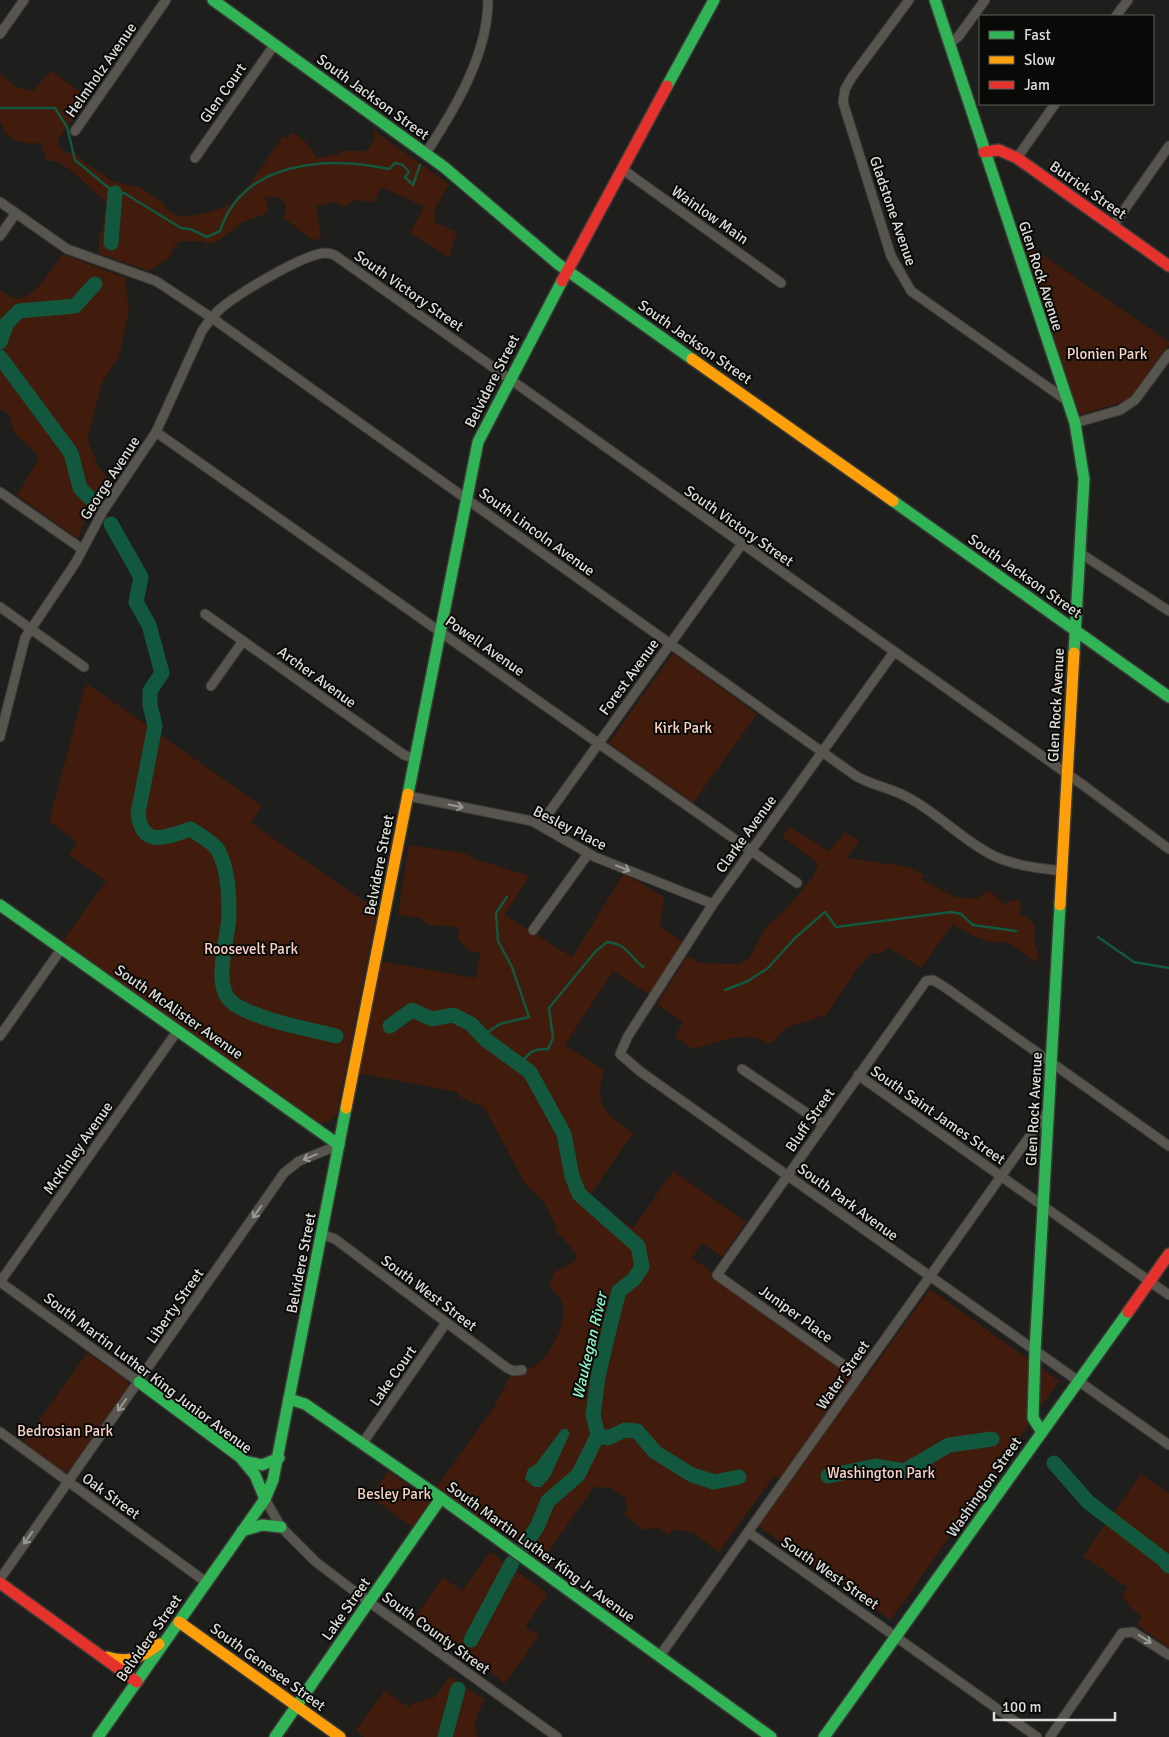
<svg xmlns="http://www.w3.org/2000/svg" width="1169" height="1737" font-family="Signika,sans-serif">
<rect width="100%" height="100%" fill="#1e1e1c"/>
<g fill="#411b0b">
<path d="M51,71L88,97L58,140L59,147L67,153L74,152L87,164L114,182L139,187L161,201L171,213L185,217L210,212L231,205L237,196L247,188L283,136L287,139L292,132L304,140L317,158L339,154L342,151H366L375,139L373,130L449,184L434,211L435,222L457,232L449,257L410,233L424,207L382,187L373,202L354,200L344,207L333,202L316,206L321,237L314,241L284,218L286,204C279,198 275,195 265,198L269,209L267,213L243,222L218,241L209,244L202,241H180L173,248L170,257L149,271L99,254V236L102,231L106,202L68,168L55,161H47L40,143C25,145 4,141 2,123H0V74L17,87L33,91Z"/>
<polygon points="1021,240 1169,342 1169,345 1132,395 1123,402 1079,415"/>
<path d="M62,254L125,278L129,311L119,356L102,383L87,439L98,466L109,480L85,519L78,539L17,495L39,459C28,438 12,443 10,415L0,409V290C6,294 14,300 22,298C35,295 55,266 62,254Z"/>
<polygon points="673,653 757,714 693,803 609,743"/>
<polygon points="88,684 262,806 251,823 377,910 337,1113 331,1121 320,1123 62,942 106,881 69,855 77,842 49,821 84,690"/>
<path d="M789,827L829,851L845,832L859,841L847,858L909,867L925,876L922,880L955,897L976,899L987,891L995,895L1003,904L1018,899L1021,905L1019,914L1028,918L1034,925V943L1039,955L1036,963L1008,942C988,945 969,935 953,924L921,968L889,948L881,954L872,953L857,969L826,1015L786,1028L774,1041L768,1044C743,1027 717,1045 692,1049L675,1036L683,1022L657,1004L687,956L700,963L738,964L749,959L765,928L785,910L813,877L818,863L782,836Z"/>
<path d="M409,845L464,853L475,859L529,876L505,915L572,957L624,873L664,897L660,927L686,944L652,996L613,971L565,1045L604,1070C593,1107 605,1113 633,1133L589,1197L633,1228L673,1171L746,1222L722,1257L702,1243L692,1258L712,1272L719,1281L862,1383L930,1289L1059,1381L891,1620L758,1526L789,1483L774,1476L719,1552L693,1533L674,1529L669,1535L659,1528L643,1530L624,1514L628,1508L625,1497L611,1488L594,1487L546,1555L536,1548L524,1546L435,1489L494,1407L511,1374C520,1372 533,1369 540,1362C553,1348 568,1321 562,1302C560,1296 553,1291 549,1287L554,1272L575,1261L577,1255L562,1237L557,1234L556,1227L544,1202L526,1185L484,1107L460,1097L457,1092L357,1073L378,961L476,978L480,953L469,951L458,939L459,927L428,925L420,918L398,915Z"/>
<polygon points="87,1353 127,1380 129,1387 72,1469 63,1472 23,1443"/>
<polygon points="388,1471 431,1501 413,1527 370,1497"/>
<polygon points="1141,1474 1169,1493 1169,1648 1137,1625 1142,1617 1132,1609 1122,1596 1128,1588 1083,1556"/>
<polygon points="490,1552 548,1594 525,1627 539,1636 505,1683 415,1618 443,1577 462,1591"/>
<path d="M450,1676L485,1700C477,1713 472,1723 478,1737H364L356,1731L384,1691L409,1707L412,1704L435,1697Z"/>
</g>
<polygon fill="#12583f" points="562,1429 567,1429 570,1433 550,1477 541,1487 534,1487 525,1479 528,1469 536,1464"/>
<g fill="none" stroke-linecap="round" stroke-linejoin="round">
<g stroke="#12583f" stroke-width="2.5">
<path d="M0,108H55L67,127L75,160L115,193H124L181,228L190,229L207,237L220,231C243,160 329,156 389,169L395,163L403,165L409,172L405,177L413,185L420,165"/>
<polyline points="1098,937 1134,962 1169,968"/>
<polyline points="725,990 748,981 768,968 795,938 825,912 836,927 951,912 961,914 973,925 1016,931"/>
<polyline points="482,1036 500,1024 529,1017 512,967 498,941 496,913 507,897"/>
<path d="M520,1065C528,1053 533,1048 548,1049L553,1038L549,1008L595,952L607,942C629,945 628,955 643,967"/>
</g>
<g stroke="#12583f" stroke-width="15">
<polyline points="111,243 115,193"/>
<polyline points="0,342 7,323 19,311 75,306 95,284"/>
<polyline points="0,357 71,453 80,488 94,502"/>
<path d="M111,524L141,577L136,602L149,625L162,673L150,691V705L155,726L138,813C142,849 166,837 191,829C199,835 213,842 218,850C228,869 229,893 229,914C229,938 210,988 234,1004C258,1020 308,1029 336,1036"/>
<polyline points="390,1026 412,1010 432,1019 453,1015 471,1024 486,1040 530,1072 564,1134 572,1176 579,1194 638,1246 642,1267 634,1279 619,1291 609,1330 598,1377 593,1415 598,1435 578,1475 548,1501 537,1527 524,1546"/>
<polyline points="598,1435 608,1438 625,1430 637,1431 655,1452 692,1475 714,1482 739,1477"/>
<polyline points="1054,1463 1088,1502 1163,1559 1169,1566"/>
<polyline points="828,1476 875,1466 904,1471 949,1445 992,1439"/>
<polyline points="471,1640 512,1563"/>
<polyline points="445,1737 458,1689"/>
</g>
<defs>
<g id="street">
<polyline points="909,0 852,77 845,89 843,102 891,256 911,291 1066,400"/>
<polyline points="1116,16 1128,0"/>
<polyline points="0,34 24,0"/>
<polyline points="949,44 958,37 985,0"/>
<polyline points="75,131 166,0"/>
<path d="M426,153C455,109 488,54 488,0"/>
<polyline points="195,158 275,44"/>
<polyline points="1017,158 1055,104"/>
<polyline points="622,169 781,283"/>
<path d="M0,202L67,249L156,281L212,318L856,776C873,786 892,788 909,798C939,814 963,841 994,856C1015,866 1039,868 1062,871"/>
<polyline points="1113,226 1169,146"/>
<polyline points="0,236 16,213"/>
<polyline points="1075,423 1120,410 1135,400 1169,354"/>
<polyline points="156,432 797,883"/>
<polyline points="0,492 82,549"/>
<polyline points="1080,553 1169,611"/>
<polyline points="0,607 84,667"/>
<polyline points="205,614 404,755 416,759"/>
<polyline points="894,652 713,904 628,1036 620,1054 641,1072 1169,1445"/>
<polyline points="211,686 243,641"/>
<path d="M0,737L25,638L76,562L103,511L156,432L202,331C209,321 215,312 225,305C243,291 304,254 325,253C329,253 333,254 336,256L1083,785L1169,849"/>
<polyline points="408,796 532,821 595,857 713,904"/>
<polyline points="540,825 742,544"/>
<polyline points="533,930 588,854"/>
<polyline points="0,1036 62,948"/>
<polyline points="742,1069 823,1124"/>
<polyline points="858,1075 1169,1295"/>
<polyline points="321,1234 335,1239 507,1368 514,1371 522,1370"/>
<polyline points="0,1282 178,1030"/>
<polyline points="0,1282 139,1382"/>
<polyline points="859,1376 717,1275 926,981 933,980 946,988 1169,1146"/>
<polyline points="0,1432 206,1582"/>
<polyline points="362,1444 446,1323"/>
<polyline points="265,1499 281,1527 316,1562 358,1594 557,1737"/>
<polyline points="748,1532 1037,1737"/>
<polyline points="0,1579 284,1173 299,1161 339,1145"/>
<polyline points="659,1657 1049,1109"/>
<polyline points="1050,1737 1122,1633 1133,1632 1169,1655"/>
</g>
<g id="fast">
<polyline points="213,0 444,167 558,264 692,359"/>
<polyline points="935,0 1075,423 1084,479 1074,653"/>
<polyline points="667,86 714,0"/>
<polyline points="893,501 1169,697"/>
<polyline points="408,794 478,442 562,281"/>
<polyline points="0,905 339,1145"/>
<polyline points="139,1382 240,1457 255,1475 265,1499"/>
<polyline points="289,1399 305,1404 441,1498 771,1737"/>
<polyline points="1042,1432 1033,1418 1035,1351 1060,905"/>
<polyline points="244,1461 262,1465 279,1458"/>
<polyline points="242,1531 262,1525 281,1527"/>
<polyline points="98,1737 265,1499 273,1480 346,1108"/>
<polyline points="275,1737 441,1498"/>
<polyline points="824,1737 1128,1312"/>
</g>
<g id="slow">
<polyline points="692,359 893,501"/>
<polyline points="1060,905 1074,653"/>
<polyline points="346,1108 408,794"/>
<polyline points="179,1622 340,1737"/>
<path d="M107,1657C127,1664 143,1657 159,1644"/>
</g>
<g id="jam">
<polyline points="984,152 999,150 1017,158 1169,266"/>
<polyline points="562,281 667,86"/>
<polyline points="1128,1312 1169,1254"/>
<polyline points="0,1583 137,1682"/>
</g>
</defs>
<use href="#street" stroke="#393937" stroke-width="11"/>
<use href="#fast" stroke="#393937" stroke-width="14"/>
<use href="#slow" stroke="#393937" stroke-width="14"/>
<use href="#jam" stroke="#393937" stroke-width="14"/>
<use href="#street" stroke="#58544e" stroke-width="9"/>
<use href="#fast" stroke="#30b455" stroke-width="11"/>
<use href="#slow" stroke="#ff9f0a" stroke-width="11"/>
<use href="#jam" stroke="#e5322d" stroke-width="11"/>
</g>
<defs><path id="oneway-shaft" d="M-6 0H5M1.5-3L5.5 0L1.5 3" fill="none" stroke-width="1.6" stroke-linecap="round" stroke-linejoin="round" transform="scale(1.25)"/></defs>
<g stroke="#9a9894">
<use href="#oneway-shaft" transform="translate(456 806) rotate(11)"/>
<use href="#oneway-shaft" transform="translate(623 868) rotate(21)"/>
<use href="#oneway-shaft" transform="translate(310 1157) rotate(157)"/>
<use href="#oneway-shaft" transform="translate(257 1212) rotate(125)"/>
<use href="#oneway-shaft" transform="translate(122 1405) rotate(125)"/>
<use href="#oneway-shaft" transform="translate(28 1538) rotate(125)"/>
<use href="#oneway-shaft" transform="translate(1145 1639) rotate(33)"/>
</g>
<g text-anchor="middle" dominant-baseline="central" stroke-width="4" stroke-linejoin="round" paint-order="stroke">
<g font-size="15" fill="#ddddda" stroke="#090907">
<text transform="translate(101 70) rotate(-55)">Helmholz Avenue</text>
<text transform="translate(223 93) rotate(-55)">Glen Court</text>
<text transform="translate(373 97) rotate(36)">South Jackson Street</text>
<text transform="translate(1088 190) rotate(35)">Butrick Street</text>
<text transform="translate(893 211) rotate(71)">Gladstone Avenue</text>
<text transform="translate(710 215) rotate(35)">Wainlow Main</text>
<text transform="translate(1041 276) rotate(72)">Glen Rock Avenue</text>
<text transform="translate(409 291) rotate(35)">South Victory Street</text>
<text transform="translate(695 342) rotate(35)">South Jackson Street</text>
<text transform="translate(492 381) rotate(-63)">Belvidere Street</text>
<text transform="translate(110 478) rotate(-57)">George Avenue</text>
<text transform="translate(739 526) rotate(35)">South Victory Street</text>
<text transform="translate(537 532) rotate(36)">South Lincoln Avenue</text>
<text transform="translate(1025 576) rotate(35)">South Jackson Street</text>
<text transform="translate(485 646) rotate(35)">Powell Avenue</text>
<text transform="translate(317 677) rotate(36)">Archer Avenue</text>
<text transform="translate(629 677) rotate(-54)">Forest Avenue</text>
<text transform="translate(1056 705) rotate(-87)">Glen Rock Avenue</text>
<text transform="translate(570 828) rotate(27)">Besley Place</text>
<text transform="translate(746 834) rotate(-54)">Clarke Avenue</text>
<text transform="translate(379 865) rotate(-79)">Belvidere Street</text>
<text transform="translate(179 1012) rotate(35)">South McAlister Avenue</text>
<text transform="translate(1034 1109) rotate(-87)">Glen Rock Avenue</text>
<text transform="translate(938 1115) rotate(35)">South Saint James Street</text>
<text transform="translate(810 1120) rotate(-55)">Bluff Street</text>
<text transform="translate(78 1148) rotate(-55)">McKinley Avenue</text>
<text transform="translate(848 1202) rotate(36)">South Park Avenue</text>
<text transform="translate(301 1263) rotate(-79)">Belvidere Street</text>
<text transform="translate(429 1293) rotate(37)">South West Street</text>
<text transform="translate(175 1306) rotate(-55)">Liberty Street</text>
<text transform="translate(796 1314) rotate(36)">Juniper Place</text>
<text transform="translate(148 1373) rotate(37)">South Martin Luther King Junior Avenue</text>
<text transform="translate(843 1375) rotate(-55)">Water Street</text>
<text transform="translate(393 1376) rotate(-55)">Lake Court</text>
<text transform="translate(984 1487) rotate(-55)">Washington Street</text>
<text transform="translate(111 1496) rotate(36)">Oak Street</text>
<text transform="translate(541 1552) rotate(36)">South Martin Luther King Jr Avenue</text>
<text transform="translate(830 1573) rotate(35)">South West Street</text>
<text transform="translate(346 1609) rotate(-55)">Lake Street</text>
<text transform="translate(436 1633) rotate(36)">South County Street</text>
<text transform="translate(149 1638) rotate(-55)">Belvidere Street</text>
<text transform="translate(268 1667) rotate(36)">South Genesee Street</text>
</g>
<g font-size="15" fill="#f8d3c5" stroke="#090907">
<text x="1107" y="354">Plonien Park</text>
<text x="683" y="728">Kirk Park</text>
<text x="251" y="949">Roosevelt Park</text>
<text x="65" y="1431">Bedrosian Park</text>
<text x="881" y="1473">Washington Park</text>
<text x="394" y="1494">Besley Park</text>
</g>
<g font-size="16" font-style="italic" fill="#8ff5c8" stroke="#090907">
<text transform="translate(590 1346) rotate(-77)">Waukegan River</text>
</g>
</g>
<rect x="979" y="15" width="175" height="90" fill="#090907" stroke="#5e5e5b"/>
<rect x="989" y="31" width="25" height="8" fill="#30b455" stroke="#5e5e5b"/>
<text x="1024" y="40" font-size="15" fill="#ddddda">Fast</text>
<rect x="989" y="56" width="25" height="8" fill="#ff9f0a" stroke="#5e5e5b"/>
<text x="1024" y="65" font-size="15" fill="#ddddda">Slow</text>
<rect x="989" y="81" width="25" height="8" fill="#e5322d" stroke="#5e5e5b"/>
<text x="1024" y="90" font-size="15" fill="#ddddda">Jam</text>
<path d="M994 1712v8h121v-8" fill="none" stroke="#ddddda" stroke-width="2.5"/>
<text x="1002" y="1712" font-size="15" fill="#ddddda" stroke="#090907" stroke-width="4" paint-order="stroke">100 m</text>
</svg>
